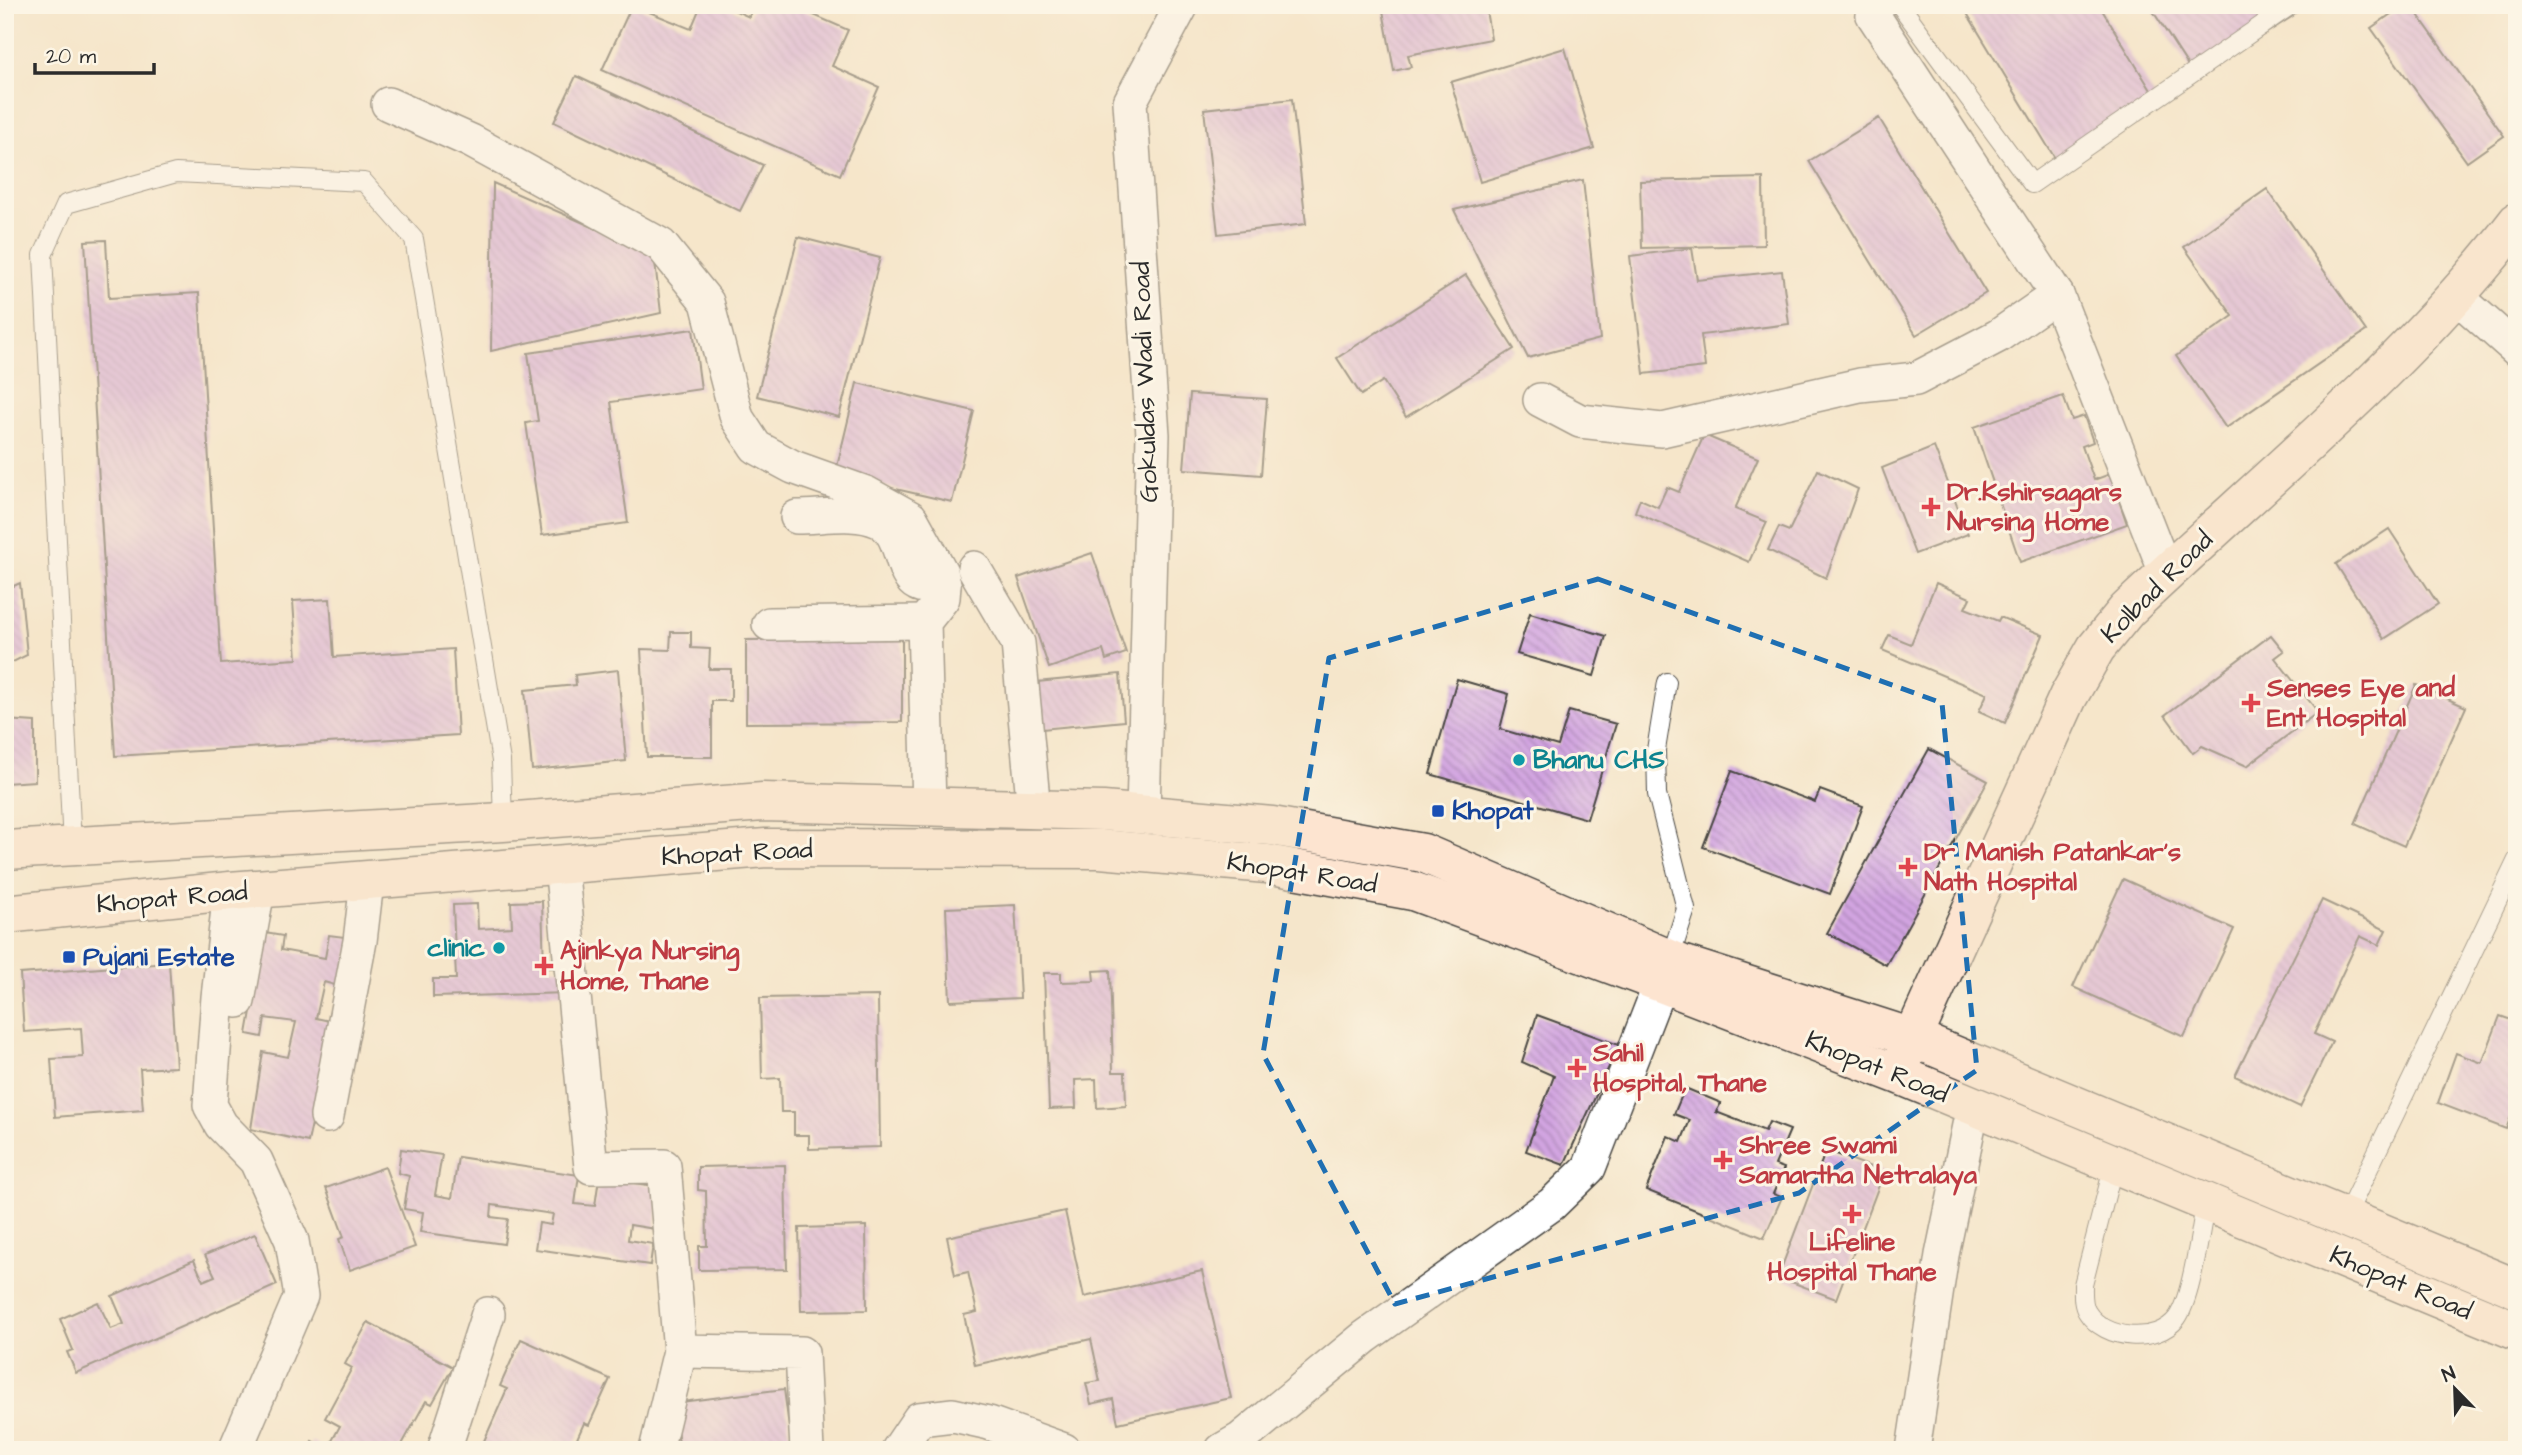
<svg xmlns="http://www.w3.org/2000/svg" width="2522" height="1455" font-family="'Architects Daughter',sans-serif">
<defs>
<pattern id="building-back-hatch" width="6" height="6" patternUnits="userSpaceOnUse" patternTransform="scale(1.75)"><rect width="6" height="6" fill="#d2a4e1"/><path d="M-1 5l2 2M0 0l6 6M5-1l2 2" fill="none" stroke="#ab86b7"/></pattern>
</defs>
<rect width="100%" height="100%" fill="#fcf5e5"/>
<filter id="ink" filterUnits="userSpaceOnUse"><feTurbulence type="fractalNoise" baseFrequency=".0143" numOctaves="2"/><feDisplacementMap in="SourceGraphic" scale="14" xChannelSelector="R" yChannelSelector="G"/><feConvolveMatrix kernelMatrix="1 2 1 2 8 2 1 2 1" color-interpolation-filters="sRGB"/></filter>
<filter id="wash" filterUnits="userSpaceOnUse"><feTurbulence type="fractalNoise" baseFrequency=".00686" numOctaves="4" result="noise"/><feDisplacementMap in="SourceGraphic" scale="28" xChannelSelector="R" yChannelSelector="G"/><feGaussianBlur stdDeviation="1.57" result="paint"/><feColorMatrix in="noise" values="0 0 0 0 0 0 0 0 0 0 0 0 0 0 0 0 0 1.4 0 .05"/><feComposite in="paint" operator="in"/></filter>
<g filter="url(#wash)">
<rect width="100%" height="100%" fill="#f5e6cb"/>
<g id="blocks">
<g fill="url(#building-back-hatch)">
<polygon points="632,5 691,29 701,5 723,5 749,17 754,5 791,5 848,30 832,66 879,87 840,175 602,70"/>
<polygon points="1382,5 1485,5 1491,39 1408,55 1411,67 1394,71"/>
<polygon points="1962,5 2099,5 2160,105 2059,165"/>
<polygon points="2149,5 2286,5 2293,16 2196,78"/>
<polygon points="2404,5 2411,5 2504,136 2467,162 2371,28"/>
<polygon points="1565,48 1594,148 1480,182 1451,82"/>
<polygon points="576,76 763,165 740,211 554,122"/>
<polygon points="1292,99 1306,224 1218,234 1204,109"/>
<polygon points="1879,118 1986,293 1916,335 1809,161"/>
<polygon points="1763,178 1764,245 1642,248 1640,181"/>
<polygon points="1583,180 1600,339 1528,358 1454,210"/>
<polygon points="493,183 654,254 661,313 491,351"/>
<polygon points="2267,189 2366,331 2226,428 2176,356 2233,316 2184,247"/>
<polygon points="798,237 880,258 839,417 757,396"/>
<polygon points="106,240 109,298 199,293 221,664 297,659 293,601 330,599 334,657 453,649 458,735 115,756 85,241"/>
<polygon points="1692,248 1697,280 1782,271 1789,324 1701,335 1705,367 1644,374 1630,256"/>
<polygon points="1466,275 1514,349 1406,417 1383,381 1361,395 1337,358"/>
<polygon points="693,329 701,389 611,402 628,523 542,535 526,423 538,421 528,353"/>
<polygon points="857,383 974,411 952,502 835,475"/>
<polygon points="1190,394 1267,399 1261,475 1184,469"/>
<polygon points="2063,396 2072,420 2084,416 2093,442 2082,446 2094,480 2110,474 2127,524 2020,562 1974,427"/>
<polygon points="1704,435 1758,458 1735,509 1767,522 1749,562 1635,512 1640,499 1658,507 1667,487 1679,492"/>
<polygon points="1934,447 1968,534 1915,554 1882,468"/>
<polygon points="1818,470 1858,489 1826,578 1768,550 1779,527 1789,531"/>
<polygon points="2389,529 2438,604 2384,639 2336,564"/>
<polygon points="1092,553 1126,653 1106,660 1103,650 1049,668 1018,578"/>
<polygon points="20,583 27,655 5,666 5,590"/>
<polygon points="1936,583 1970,598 1965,608 1998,621 2000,617 2043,635 2005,723 1979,711 1987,694 1882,650 1889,635 1911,644"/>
<polygon points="1530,613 1606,636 1594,676 1517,654"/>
<polygon points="671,632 691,632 691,648 710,649 709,669 731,669 731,701 712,701 712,757 647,757 641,649 670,650"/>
<polygon points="2271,635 2284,651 2275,658 2318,712 2247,766 2202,746 2193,753 2165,715"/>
<polygon points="902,639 902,722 746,723 746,640"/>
<polygon points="618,670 626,761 532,770 525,690 576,685 575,675"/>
<polygon points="1120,674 1124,721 1042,729 1037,682"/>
<polygon points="1457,679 1509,694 1500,729 1558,746 1569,711 1616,724 1587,819 1430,774"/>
<polygon points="2416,685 2466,707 2404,846 2355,824"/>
<polygon points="5,720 35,722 35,781 5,783"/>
<polygon points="1929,749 1988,781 1886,965 1827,933"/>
<polygon points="1732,771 1815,802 1820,790 1863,806 1830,894 1703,847"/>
<polygon points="2123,879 2234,929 2184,1037 2073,987"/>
<polygon points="2322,900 2386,930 2379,945 2360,936 2314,1034 2332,1042 2300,1107 2235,1076"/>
<polygon points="542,901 544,968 567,968 568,993 433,997 433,979 456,979 453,905 477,904 478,929 512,927 511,902"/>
<polygon points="1015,905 1020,998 950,1001 946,908"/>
<polygon points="265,933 283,936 281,950 325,958 329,935 353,938 342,987 324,982 316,1018 334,1022 308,1142 251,1129 263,1052 288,1057 296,1022 265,1018 262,1037 247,1034"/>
<polygon points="169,963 176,1067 140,1069 143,1110 55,1117 51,1059 83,1057 81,1028 24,1032 20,974"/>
<polygon points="1110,970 1113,1072 1125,1072 1126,1106 1097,1108 1096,1079 1075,1080 1076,1108 1049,1109 1044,973 1061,973 1061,982 1094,981 1093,971"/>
<polygon points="878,996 880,1147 809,1149 809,1135 794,1135 794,1112 781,1112 780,1078 762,1079 760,998"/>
<polygon points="1537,1015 1619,1045 1564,1165 1526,1151 1554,1076 1522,1062"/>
<polygon points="2500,1016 2517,1022 2517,1116 2512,1114 2506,1129 2438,1103 2456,1053 2482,1063"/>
<polygon points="1685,1088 1721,1103 1716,1112 1765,1131 1769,1122 1790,1130 1775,1165 1784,1168 1773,1194 1782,1197 1764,1238 1646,1190 1668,1136 1681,1142 1690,1120 1674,1114"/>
<polygon points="401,1149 442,1155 435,1195 452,1198 458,1157 579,1175 575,1204 595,1206 599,1178 661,1187 655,1229 630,1225 628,1240 653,1244 650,1265 535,1249 539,1223 551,1225 553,1214 492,1205 491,1217 508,1219 504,1244 420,1232 423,1212 404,1209 409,1176 398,1173"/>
<polygon points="1826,1150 1884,1172 1836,1299 1778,1277"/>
<polygon points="785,1165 787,1269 699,1270 699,1246 707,1246 706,1191 698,1190 698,1167"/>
<polygon points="385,1167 415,1247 350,1270 339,1239 344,1237 326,1188"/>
<polygon points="1065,1211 1084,1297 1202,1271 1231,1398 1118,1423 1113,1399 1091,1404 1086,1383 1100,1381 1091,1339 975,1365 964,1315 977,1312 968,1272 955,1275 947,1237"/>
<polygon points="866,1226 867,1310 801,1311 799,1228"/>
<polygon points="255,1234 277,1285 76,1373 67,1352 73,1350 60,1319 98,1302 111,1329 124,1324 112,1296 194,1260 203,1281 215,1276 205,1255"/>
<polygon points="368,1322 453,1367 432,1404 426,1401 399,1450 307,1450 312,1441 327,1450 340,1426 325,1418 352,1368 345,1364"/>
<polygon points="521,1339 610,1379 589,1425 584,1423 572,1450 480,1450 507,1389 500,1386"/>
<polygon points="784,1389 792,1450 707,1450 707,1446 680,1450 673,1403"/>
</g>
</g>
</g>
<g filter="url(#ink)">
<use href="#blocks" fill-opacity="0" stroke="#494743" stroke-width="2"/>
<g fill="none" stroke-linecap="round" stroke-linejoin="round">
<defs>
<g id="lane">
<polyline points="1900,5 2032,184 2291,5"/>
<polyline points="1667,682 1656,750 1657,794 1686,909 1670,959"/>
<polyline points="72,846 43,255 66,204 176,173 364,182 414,239 501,761 503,822"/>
<path d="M2114,1164L2083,1285C2083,1294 2082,1304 2087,1312C2104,1340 2157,1345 2177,1318C2192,1297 2200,1230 2206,1202"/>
<polyline points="2345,1218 2517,860"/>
</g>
<g id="street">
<polyline points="1878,5 1873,15 2057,295 2166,573"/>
<polyline points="388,104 471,141 661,245 707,302 737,418 756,447 793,467 866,493 911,518 941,572 944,584 943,598 924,622 929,806"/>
<polyline points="2456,296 2517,350"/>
<polyline points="1540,400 1580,421 1662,430 1860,385 1916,379 1998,336 2057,295"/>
<path d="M797,517C822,517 856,510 879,521C904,533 899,575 917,584C924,588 936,585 944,584"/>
<polyline points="974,568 1018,643 1034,810"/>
<polyline points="769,624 924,622"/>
<polyline points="1143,814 1153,435 1130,102 1182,5"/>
<polyline points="561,865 591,1167 664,1166 680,1351 802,1353 807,1450"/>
<polyline points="230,891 218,997 210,1105 221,1125 256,1161 292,1241 301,1296 235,1450"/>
<polyline points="238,1001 258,890"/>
<polyline points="327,1116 360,941 367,882"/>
<polyline points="444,1450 488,1314"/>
<polyline points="656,1450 680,1351"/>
<polyline points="898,1450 919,1419 953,1415 989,1423 1064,1450"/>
<polyline points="1222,1450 1241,1439 1365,1337 1552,1204 1589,1168 1670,959"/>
<polyline points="1913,1450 1942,1255 1973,1106"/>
</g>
<g id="secondary">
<polyline points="5,850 503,822 763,802 1103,811 1272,826 1423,853 1681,964 1913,1038 2517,1289"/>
<polyline points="5,914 230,891 766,848 1100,849 1267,864 1413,891 1661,983 1897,1074 2517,1331"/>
<path d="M1902,1062L2068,697L2096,648L2127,610C2259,484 2405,368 2517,222"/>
</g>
</defs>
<use href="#lane" stroke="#494743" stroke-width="20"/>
<use href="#street" stroke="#494743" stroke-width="36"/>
<use href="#secondary" stroke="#494743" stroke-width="41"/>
<use href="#lane" stroke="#fff" stroke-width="18"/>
<use href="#street" stroke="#fff" stroke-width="33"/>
<use href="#secondary" stroke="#fde4d0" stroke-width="38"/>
</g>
</g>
<path d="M0 0H2522V1455H0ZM1598,579L1942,703L1977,1070L1799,1193L1395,1304L1263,1054L1329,658Z" fill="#f5e6cb" fill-opacity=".55" fill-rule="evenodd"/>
<path fill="none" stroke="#1f6fb2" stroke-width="5" stroke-dasharray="14 9" stroke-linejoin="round" d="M1598,579L1942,703L1977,1070L1799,1193L1395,1304L1263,1054L1329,658Z"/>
<g fill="#e0444e" stroke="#fcf5e5" stroke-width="2.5">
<path d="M1927.5 496.5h7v7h7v7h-7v7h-7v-7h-7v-7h7z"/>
<path d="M2247.5 692.5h7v7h7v7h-7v7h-7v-7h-7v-7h7z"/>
<path d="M1904.5 856.5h7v7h7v7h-7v7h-7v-7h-7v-7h7z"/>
<path d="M540.5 955.5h7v7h7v7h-7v7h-7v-7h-7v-7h7z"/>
<path d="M1573.5 1057.5h7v7h7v7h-7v7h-7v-7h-7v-7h7z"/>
<path d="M1719.5 1149.5h7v7h7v7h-7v7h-7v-7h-7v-7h7z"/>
<path d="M1848.5 1203.5h7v7h7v7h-7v7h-7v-7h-7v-7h7z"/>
</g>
<g fill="#0f9aa8" stroke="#fcf5e5" stroke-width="2.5">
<circle cx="1519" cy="760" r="7"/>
<circle cx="499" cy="948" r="7"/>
</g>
<g fill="#1a4fb4" stroke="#fcf5e5" stroke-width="2.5">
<rect x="1431" y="804" width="14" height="14" rx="3.5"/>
<rect x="62" y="950" width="14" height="14" rx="3.5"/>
</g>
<g text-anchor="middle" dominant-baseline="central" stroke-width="6" stroke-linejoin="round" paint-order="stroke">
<g font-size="26" fill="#2b2b2b" stroke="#fcf5e5">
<text transform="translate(1145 382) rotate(-92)">Gokuldas Wadi Road</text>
<text transform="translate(2157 587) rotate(-45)">Kolbad Road</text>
<text transform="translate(737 853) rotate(-3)">Khopat Road</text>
<text transform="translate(1302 873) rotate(9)">Khopat Road</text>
<text transform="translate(172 898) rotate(-5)">Khopat Road</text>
<text transform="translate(1877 1067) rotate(22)">Khopat Road</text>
<text transform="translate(2401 1283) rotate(23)">Khopat Road</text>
</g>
<g font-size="26" font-weight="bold" fill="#be3a42" stroke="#fcf5e5" text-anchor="start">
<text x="1947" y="492">Dr.Kshirsagars<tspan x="1947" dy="30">Nursing Home</tspan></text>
<text x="2267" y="688">Senses Eye and<tspan x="2267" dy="30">Ent Hospital</tspan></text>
<text x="1924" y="852">Dr Manish Patankar's<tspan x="1924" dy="30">Nath Hospital</tspan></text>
<text x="560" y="951">Ajinkya Nursing<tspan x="560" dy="30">Home, Thane</tspan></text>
<text x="1593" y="1053">Sahil<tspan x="1593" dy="30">Hospital, Thane</tspan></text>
<text x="1739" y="1145">Shree Swami<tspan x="1739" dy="30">Samartha Netralaya</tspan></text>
<text x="1852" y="1242" text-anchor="middle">Lifeline<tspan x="1852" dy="30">Hospital Thane</tspan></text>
</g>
<g font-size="26" font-weight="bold" fill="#0d838f" stroke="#fcf5e5" text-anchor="start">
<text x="1533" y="760">Bhanu CHS</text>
<text x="485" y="948" text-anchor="end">clinic</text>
</g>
<g font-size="26" font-weight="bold" fill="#164399" stroke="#fcf5e5" text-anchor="start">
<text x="1452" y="811">Khopat</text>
<text x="83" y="957">Pujani Estate</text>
</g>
</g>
<rect width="2522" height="1455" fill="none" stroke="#fcf5e5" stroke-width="28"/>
<g transform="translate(2455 1389) rotate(337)" stroke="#fcf5e5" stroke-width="5" paint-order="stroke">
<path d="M0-5L12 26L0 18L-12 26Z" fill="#2b2b2b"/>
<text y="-10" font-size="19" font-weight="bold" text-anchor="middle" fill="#2b2b2b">N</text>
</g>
<path d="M35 63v10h119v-10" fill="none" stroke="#2b2b2b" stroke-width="3.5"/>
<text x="46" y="63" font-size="21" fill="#2b2b2b" stroke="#fcf5e5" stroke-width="5" paint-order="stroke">20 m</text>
</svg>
